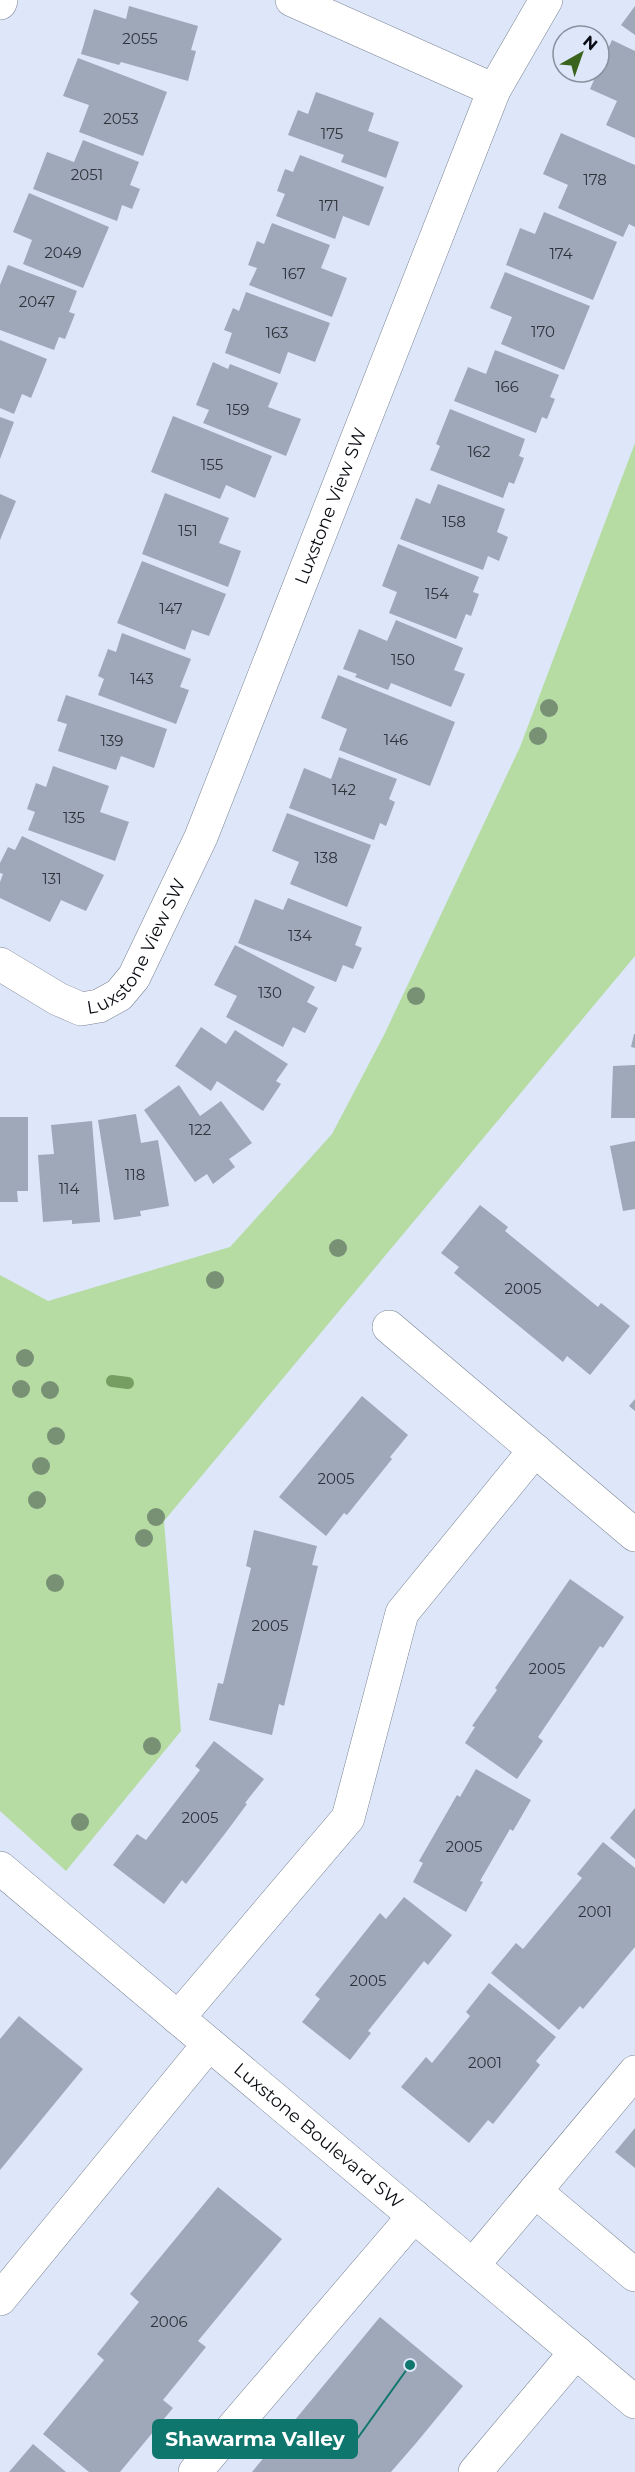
<svg xmlns="http://www.w3.org/2000/svg" width="635" height="2472" font-family="Montserrat,sans-serif">
<rect width="100%" height="100%" fill="#dde7f9"/>
<polygon fill="#b6dca3" points="635,443 635,956 164,1521 181,1731 66,1871 0,1811 0,1275 48,1301 230,1247 332,1134 384,1035 520,747"/>
<g fill="none" stroke-linecap="round" stroke-linejoin="round">
<polyline stroke="#779e62" stroke-width="12" points="112,1381 128,1383"/>
</g>
<g fill="#9ea8b9">
<polygon points="129,6 198,26 191,50 196,51 188,81 121,62 119,65 81,54 94,9 126,19"/>
<polygon points="635,6 635,35 621,25"/>
<polygon points="612,40 635,51 635,138 606,125 617,101 590,89"/>
<polygon points="78,58 167,92 143,156 79,132 89,105 63,96"/>
<polygon points="316,92 374,113 368,131 399,142 386,178 341,162 344,155 288,135 298,110 308,114"/>
<polygon points="561,133 635,165 635,227 629,224 623,237 558,208 568,185 543,174"/>
<polygon points="83,140 139,162 130,185 140,189 132,209 122,205 117,221 33,189 47,152 74,162"/>
<polygon points="300,155 384,187 369,226 343,216 335,239 276,216 285,194 277,191 285,169 293,172"/>
<polygon points="29,193 109,227 83,288 23,264 32,240 13,232"/>
<polygon points="544,212 617,242 593,300 506,265 520,228 535,234"/>
<polygon points="272,223 330,245 321,268 347,278 332,317 249,285 257,268 248,265 257,241 264,244"/>
<polygon points="8,265 77,291 69,312 75,314 65,339 59,337 54,350 0,330 0,285"/>
<polygon points="505,272 590,306 564,370 501,344 512,317 490,308"/>
<polygon points="246,292 330,323 315,362 288,352 280,374 225,353 232,333 224,330 233,308 239,311"/>
<polygon points="0,340 47,359 31,398 22,394 14,414 0,408"/>
<polygon points="495,350 559,375 550,397 555,399 547,419 542,417 536,433 454,401 468,367 486,374"/>
<polygon points="213,362 228,369 230,364 278,383 268,407 301,419 286,456 203,423 209,410 196,405"/>
<polygon points="450,409 525,439 519,456 524,458 514,484 509,482 503,498 430,470 440,446 436,444"/>
<polygon points="173,416 272,456 255,498 226,485 220,499 151,472"/>
<polygon points="0,417 14,422 0,459"/>
<polygon points="438,484 505,509 497,532 508,537 499,561 488,556 483,570 400,539 416,498 430,504"/>
<polygon points="165,493 229,518 219,543 241,551 228,587 142,554"/>
<polygon points="0,494 16,501 0,540"/>
<polygon points="398,544 479,577 473,592 479,594 471,616 466,614 456,639 389,613 397,592 382,586"/>
<polygon points="142,561 226,594 209,636 192,630 185,650 117,623"/>
<polygon points="396,620 463,648 454,670 465,674 451,707 391,683 388,690 355,677 357,674 343,669 359,629 387,641"/>
<polygon points="122,633 191,659 180,687 189,690 176,724 98,695 104,679 98,676 108,649 116,652"/>
<polygon points="338,675 455,722 430,786 339,750 347,729 321,718"/>
<polygon points="66,695 167,729 154,768 121,756 116,770 58,751 67,724 57,721"/>
<polygon points="339,757 397,779 389,799 395,802 386,826 380,823 374,840 289,808 304,768 331,779"/>
<polygon points="53,766 109,786 100,812 129,822 115,861 28,830 35,812 27,809 36,783 46,787"/>
<polygon points="287,813 371,845 347,907 290,884 299,862 272,851"/>
<polygon points="22,836 104,875 86,911 61,900 50,922 0,898 0,882 3,874 0,873 0,863 8,847 15,850"/>
<polygon points="288,898 362,927 355,945 362,948 353,969 343,965 336,982 238,943 255,899 283,910"/>
<polygon points="235,945 315,987 307,1002 318,1008 305,1033 293,1027 283,1047 226,1017 237,996 214,985"/>
<polygon points="201,1027 226,1044 235,1030 288,1064 276,1081 281,1084 263,1111 217,1081 211,1091 175,1066"/>
<polygon points="634,1034 635,1034 635,1048 631,1047"/>
<polygon points="635,1065 635,1118 611,1118 613,1066"/>
<polygon points="179,1085 200,1116 221,1101 252,1143 229,1159 235,1167 213,1184 207,1174 195,1182 144,1110"/>
<polygon points="136,1114 141,1143 158,1140 169,1206 140,1211 141,1216 114,1220 98,1120"/>
<polygon points="0,1117 28,1117 28,1191 17,1191 18,1202 0,1202"/>
<polygon points="92,1121 100,1222 72,1224 72,1220 43,1222 38,1155 54,1154 51,1125"/>
<polygon points="635,1141 635,1209 623,1211 610,1146"/>
<polygon points="480,1205 508,1227 505,1231 598,1307 601,1303 630,1326 590,1375 567,1356 563,1362 454,1273 459,1267 441,1253"/>
<polygon points="362,1396 408,1435 390,1457 392,1459 347,1515 344,1513 326,1536 279,1497"/>
<polygon points="635,1399 635,1411 629,1406"/>
<polygon points="254,1530 317,1546 312,1565 318,1566 284,1706 279,1704 272,1735 209,1720 218,1683 223,1684 251,1568 246,1566"/>
<polygon points="570,1579 624,1617 603,1648 600,1646 538,1737 543,1741 517,1779 465,1743 475,1727 472,1726 497,1690 495,1688"/>
<polygon points="214,1741 264,1779 245,1803 247,1804 227,1831 186,1884 182,1880 164,1904 113,1865 137,1834 146,1840 200,1770 195,1766"/>
<polygon points="476,1769 531,1800 513,1831 510,1829 480,1881 483,1882 466,1912 413,1882 423,1863 419,1861 457,1795 460,1797"/>
<polygon points="635,1808 635,1859 610,1838"/>
<polygon points="603,1842 635,1868 635,1947 583,2009 580,2006 559,2030 491,1973 516,1943 523,1949 582,1878 577,1874"/>
<polygon points="404,1897 452,1935 428,1965 424,1961 368,2031 371,2033 350,2060 302,2022 320,1999 315,1995 380,1913 386,1919"/>
<polygon points="489,1983 556,2037 536,2061 540,2065 493,2124 488,2120 469,2143 401,2087 426,2057 432,2063 470,2016 466,2012"/>
<polygon points="19,2016 83,2069 0,2170 0,2039"/>
<polygon points="635,2128 635,2168 615,2152"/>
<polygon points="218,2187 282,2239 198,2341 206,2347 163,2400 173,2408 120,2472 89,2472 43,2434 104,2360 97,2354 139,2302 130,2294"/>
<polygon points="380,2317 463,2386 417,2442 391,2472 252,2472"/>
<polygon points="33,2444 66,2472 9,2472"/>
</g>
<g fill="none" stroke-linecap="round" stroke-linejoin="round">
<defs>
<g id="minor">
<polyline points="0,3 1,0"/>
<polyline points="494,90 546,0"/>
<path id="s1" d="M0,964L58,999L81,1009L99,1006L119,995L134,977L201,837L494,90L292,0"/>
<polyline points="389,1327 635,1535"/>
<path id="s2" d="M0,1868L635,2402"/>
<polyline points="178,2018 348,1818 402,1613 535,1450"/>
<polyline points="535,2191 635,2275"/>
<polyline points="473,2265 635,2072"/>
<polyline points="0,2299 209,2044"/>
<polyline points="195,2472 414,2216"/>
<polyline points="475,2472 576,2352"/>
</g>
</defs>
<use href="#minor" stroke="#7a8393" stroke-width="34"/>
<use href="#minor" stroke="#fff" stroke-width="33"/>
</g>
<g fill="#789175">
<circle cx="549" cy="708" r="9"/>
<circle cx="538" cy="736" r="9"/>
<circle cx="416" cy="996" r="9"/>
<circle cx="338" cy="1248" r="9"/>
<circle cx="215" cy="1280" r="9"/>
<circle cx="25" cy="1358" r="9"/>
<circle cx="21" cy="1389" r="9"/>
<circle cx="50" cy="1390" r="9"/>
<circle cx="56" cy="1436" r="9"/>
<circle cx="41" cy="1466" r="9"/>
<circle cx="37" cy="1500" r="9"/>
<circle cx="156" cy="1517" r="9"/>
<circle cx="144" cy="1538" r="9"/>
<circle cx="55" cy="1583" r="9"/>
<circle cx="152" cy="1746" r="9"/>
<circle cx="80" cy="1822" r="9"/>
</g>
<g text-anchor="middle" dominant-baseline="central" stroke-width="4.5" stroke-linejoin="round" paint-order="stroke">
<g font-size="15" fill="#2e333c">
<text x="140" y="38">2055</text>
<text x="121" y="118">2053</text>
<text x="332" y="133">175</text>
<text x="87" y="174">2051</text>
<text x="595" y="179">178</text>
<text x="329" y="205">171</text>
<text x="63" y="252">2049</text>
<text x="561" y="253">174</text>
<text x="294" y="273">167</text>
<text x="37" y="301">2047</text>
<text x="543" y="331">170</text>
<text x="277" y="332">163</text>
<text x="507" y="386">166</text>
<text x="238" y="409">159</text>
<text x="479" y="451">162</text>
<text x="212" y="464">155</text>
<text x="454" y="521">158</text>
<text x="188" y="530">151</text>
<text x="437" y="593">154</text>
<text x="171" y="608">147</text>
<text x="403" y="659">150</text>
<text x="142" y="678">143</text>
<text x="396" y="739">146</text>
<text x="112" y="740">139</text>
<text x="344" y="789">142</text>
<text x="74" y="817">135</text>
<text x="326" y="857">138</text>
<text x="52" y="878">131</text>
<text x="300" y="935">134</text>
<text x="270" y="992">130</text>
<text x="200" y="1129">122</text>
<text x="135" y="1174">118</text>
<text x="69" y="1188">114</text>
<text x="523" y="1288">2005</text>
<text x="336" y="1478">2005</text>
<text x="270" y="1625">2005</text>
<text x="547" y="1668">2005</text>
<text x="200" y="1817">2005</text>
<text x="464" y="1846">2005</text>
<text x="595" y="1911">2001</text>
<text x="368" y="1980">2005</text>
<text x="485" y="2062">2001</text>
<text x="169" y="2321">2006</text>
</g>
<g font-size="18" fill="#090c12" stroke="#dde7f9">
<text stroke="none"><textPath href="#s1" startOffset="668">Luxstone View SW</textPath></text>
<text stroke="none"><textPath href="#s1" startOffset="182">Luxstone View SW</textPath></text>
<text stroke="none"><textPath href="#s2" startOffset="416">Luxstone Boulevard SW</textPath></text>
</g>
</g>
<path fill="none" stroke="#0f766e" stroke-width="2" d="M410 2365L357 2439"/>
<circle fill="#0f766e" stroke="#dde7f9" stroke-width="2" cx="410" cy="2365" r="6"/>
<rect fill="#0f766e" stroke="#0f766e" stroke-width="2" x="153" y="2420" width="204" height="38" rx="6"/>
<g font-size="20" text-anchor="middle" font-weight="bold" fill="#fff">
<text x="255" y="2446">Shawarma Valley</text>
</g>
<g transform="translate(581 54) rotate(40)"><circle r="28" fill="#dde7f9" stroke="#888f9d" stroke-width="1.5"/>
<path d="M0-4.5L10 22L0 15L-10 22Z" fill="#3a631e"/>
<text y="-9" font-size="16" font-weight="bold" text-anchor="middle" fill="#090c12">N</text>
</g>
</svg>
